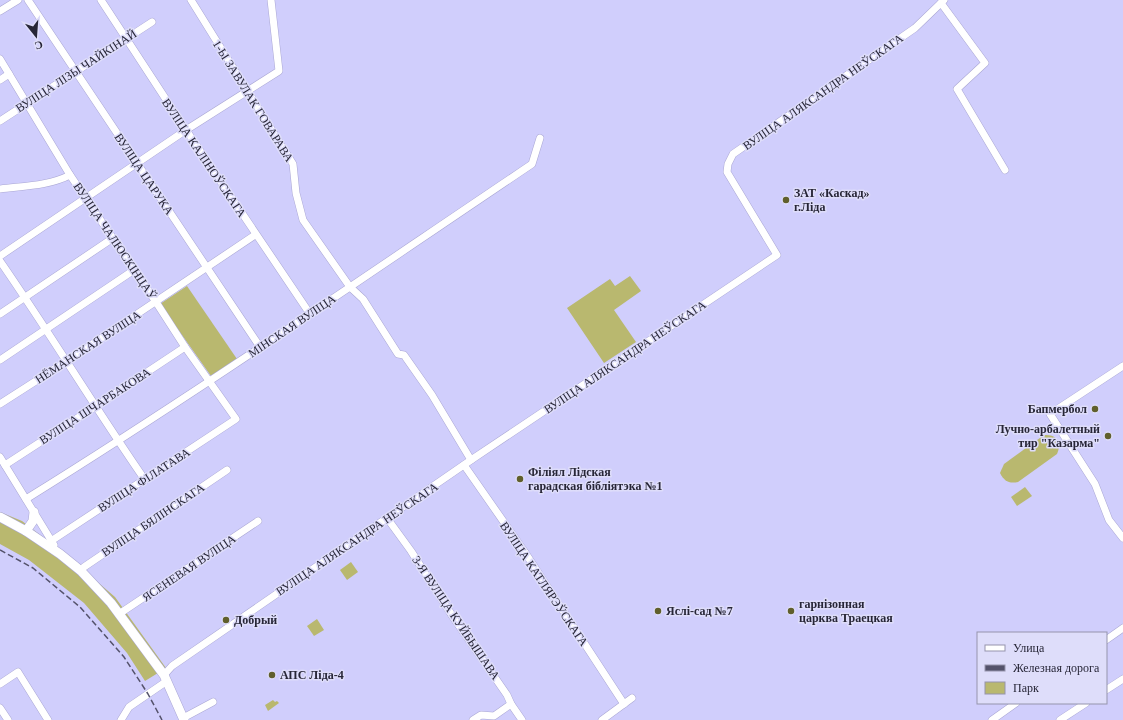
<svg xmlns="http://www.w3.org/2000/svg" width="1123" height="720" font-family="'Times New Roman',serif">
<rect width="100%" height="100%" fill="#d0cefc"/>
<g fill="#b9b86f">
<polygon points="630,276 641,291 614,310 636,342 604,363 567,308 610,279 615,286"/>
<polygon points="187,286 237,359 211,376 160,304"/>
<path d="M1044,435C1057,434 1062,442 1057,454L1018,482C1009,484 1004,481 1000,473L1004,464Z"/>
<polygon points="1025,487 1032,496 1017,506 1011,497"/>
<polygon points="0,512 22,521 65,554 115,597 166,668 145,681 127,653 84,603 29,560 0,544"/>
<polygon points="351,562 358,572 347,580 340,570"/>
<polygon points="317,619 324,630 314,636 307,626"/>
<polygon points="273,700 275,702 277,701 279,703 268,711 265,705"/>
</g>
<g fill="none" stroke-linecap="round" stroke-linejoin="round">
<defs>
<g id="minor">
<polyline points="28,0 260,347"/>
<polyline points="101,0 186,130 310,314"/>
<polyline points="191,0 293,164 296,193 303,220 350,287 363,299 398,354 404,355 432,395 471,460"/>
<polyline points="941,3 985,63 957,89 1005,170"/>
<polyline points="0,11 18,0"/>
<polyline points="0,59 70,175 156,302 185,347 236,419 51,541"/>
<polyline points="0,80 9,74"/>
<polyline points="0,121 152,22"/>
<path d="M0,189C23,186 49,186 70,175"/>
<polyline points="0,256 186,130 279,71 271,0"/>
<path d="M0,261C50,333 95,408 145,480"/>
<polyline points="0,314 113,238"/>
<polyline points="0,360 134,270"/>
<polyline points="1123,366 1050,414 1095,484 1109,520 1123,538"/>
<polyline points="0,404 67,361 255,235"/>
<polyline points="0,457 54,545"/>
<polyline points="5,465 96,406 185,347"/>
<polyline points="464,465 524,551 624,704"/>
<path d="M26,499C198,392 364,277 532,164L540,138"/>
<polyline points="387,518 411,551 453,617 507,695 511,704 522,720"/>
<polyline points="81,571 84,567 227,470"/>
<polyline points="119,614 258,521"/>
<polyline points="1106,640 1123,628"/>
<polyline points="164,675 172,666 471,460 777,255 727,172 728,164 733,154 915,28 944,0"/>
<polyline points="0,684 18,672 48,720"/>
<polyline points="1106,690 1123,679"/>
<polyline points="0,708 8,720"/>
<polyline points="183,718 213,702"/>
<polyline points="121,720 129,707 167,681"/>
<polyline points="473,720 481,715 494,716 511,704"/>
<polyline points="602,720 632,698"/>
<polyline points="992,720 1016,703"/>
<polyline points="1060,720 1086,703"/>
</g>
<g id="major">
<polyline points="0,517 26,531 60,554 81,571 111,603 164,675 184,720"/>
<polyline points="26,531 33,521 34,512"/>
</g>
</defs>
<use href="#minor" stroke="#aaa7d4" stroke-width="8"/>
<use href="#major" stroke="#aaa7d4" stroke-width="10"/>
<use href="#minor" stroke="#fff" stroke-width="7"/>
<use href="#major" stroke="#fff" stroke-width="9"/>
<polyline stroke="#54526b" stroke-width="1.5" stroke-dasharray="6 3" stroke-linecap="butt" points="0,550 33,568 80,607 124,657 148,694 162,720"/>
</g>
<g fill="#605f2c" stroke="#deddfa" stroke-width="1.5">
<circle cx="786" cy="200" r="4"/>
<circle cx="1095" cy="409" r="4"/>
<circle cx="1108" cy="436" r="4"/>
<circle cx="520" cy="479" r="4"/>
<circle cx="658" cy="611" r="4"/>
<circle cx="791" cy="611" r="4"/>
<circle cx="226" cy="620" r="4"/>
<circle cx="272" cy="675" r="4"/>
</g>
<g text-anchor="middle" dominant-baseline="central" stroke-width="3" stroke-linejoin="round" paint-order="stroke">
<g font-size="12" fill="#272637" stroke="#deddfa">
<text transform="translate(76 71) rotate(-33)">ВУЛІЦА ЛІЗЫ ЧАЙКІНАЙ</text>
<text transform="translate(823 92) rotate(-35)">ВУЛІЦА АЛЯКСАНДРА НЕЎСКАГА</text>
<text transform="translate(253 101) rotate(58)">1-Ы ЗАВУЛАК ГОВАРАВА</text>
<text transform="translate(204 158) rotate(56)">ВУЛІЦА КАЛІНОЎСКАГА</text>
<text transform="translate(144 174) rotate(56)">ВУЛІЦА ЦАРУКА</text>
<text transform="translate(115 241) rotate(56)">ВУЛІЦА ЧАЛЮСКІНЦАЎ</text>
<text transform="translate(292 326) rotate(-34)">МІНСКАЯ ВУЛІЦА</text>
<text transform="translate(88 347) rotate(-33)">НЁМАНСКАЯ ВУЛІЦА</text>
<text transform="translate(625 357) rotate(-34)">ВУЛІЦА АЛЯКСАНДРА НЕЎСКАГА</text>
<text transform="translate(95 406) rotate(-33)">ВУЛІЦА ШЧАРБАКОВА</text>
<text transform="translate(144 480) rotate(-33)">ВУЛІЦА ФІЛАТАВА</text>
<text transform="translate(153 520) rotate(-34)">ВУЛІЦА БЯЛІНСКАГА</text>
<text transform="translate(357 539) rotate(-34)">ВУЛІЦА АЛЯКСАНДРА НЕЎСКАГА</text>
<text transform="translate(189 568) rotate(-34)">ЯСЕНЕВАЯ ВУЛІЦА</text>
<text transform="translate(544 584) rotate(56)">ВУЛІЦА КАТЛЯРЭЎСКАГА</text>
<text transform="translate(456 618) rotate(56)">3-Я ВУЛІЦА КУЙБЫШАВА</text>
</g>
<g font-size="12" font-weight="bold" fill="#272637" stroke="#deddfa" text-anchor="start">
<text x="794" y="193">ЗАТ «Каскад»<tspan x="794" dy="14">г.Ліда</tspan></text>
<text x="1087" y="409" text-anchor="end">Бапмербол</text>
<text x="1100" y="429" text-anchor="end">Лучно-арбалетный<tspan x="1100" dy="14">тир "Казарма"</tspan></text>
<text x="528" y="472">Філіял Лідская<tspan x="528" dy="14">гарадская бібліятэка №1</tspan></text>
<text x="799" y="604">гарнізонная<tspan x="799" dy="14">царква Траецкая</tspan></text>
<text x="666" y="611">Яслі-сад №7</text>
<text x="234" y="620">Добрый</text>
<text x="280" y="675">АПС Ліда-4</text>
</g>
</g>
<rect x="977" y="632" width="130" height="72" fill="#deddfa" stroke="#9594ac"/>
<rect x="985" y="645" width="20" height="6" fill="#ffffff" stroke="#9594ac"/>
<text x="1013" y="652" font-size="12" fill="#272637">Улица</text>
<rect x="985" y="665" width="20" height="6" fill="#54526b" stroke="#9594ac"/>
<text x="1013" y="672" font-size="12" fill="#272637">Железная дорога</text>
<rect x="985" y="682" width="20" height="12" fill="#b9b86f" stroke="#9594ac"/>
<text x="1013" y="692" font-size="12" fill="#272637">Парк</text>
<g transform="translate(36 36) rotate(163)" stroke="#deddfa" stroke-width="3" paint-order="stroke">
<path d="M0-3L7 15L0 10L-7 15Z" fill="#272637"/>
<text y="-6" font-size="11" font-weight="bold" text-anchor="middle" fill="#272637">С</text>
</g>
</svg>
